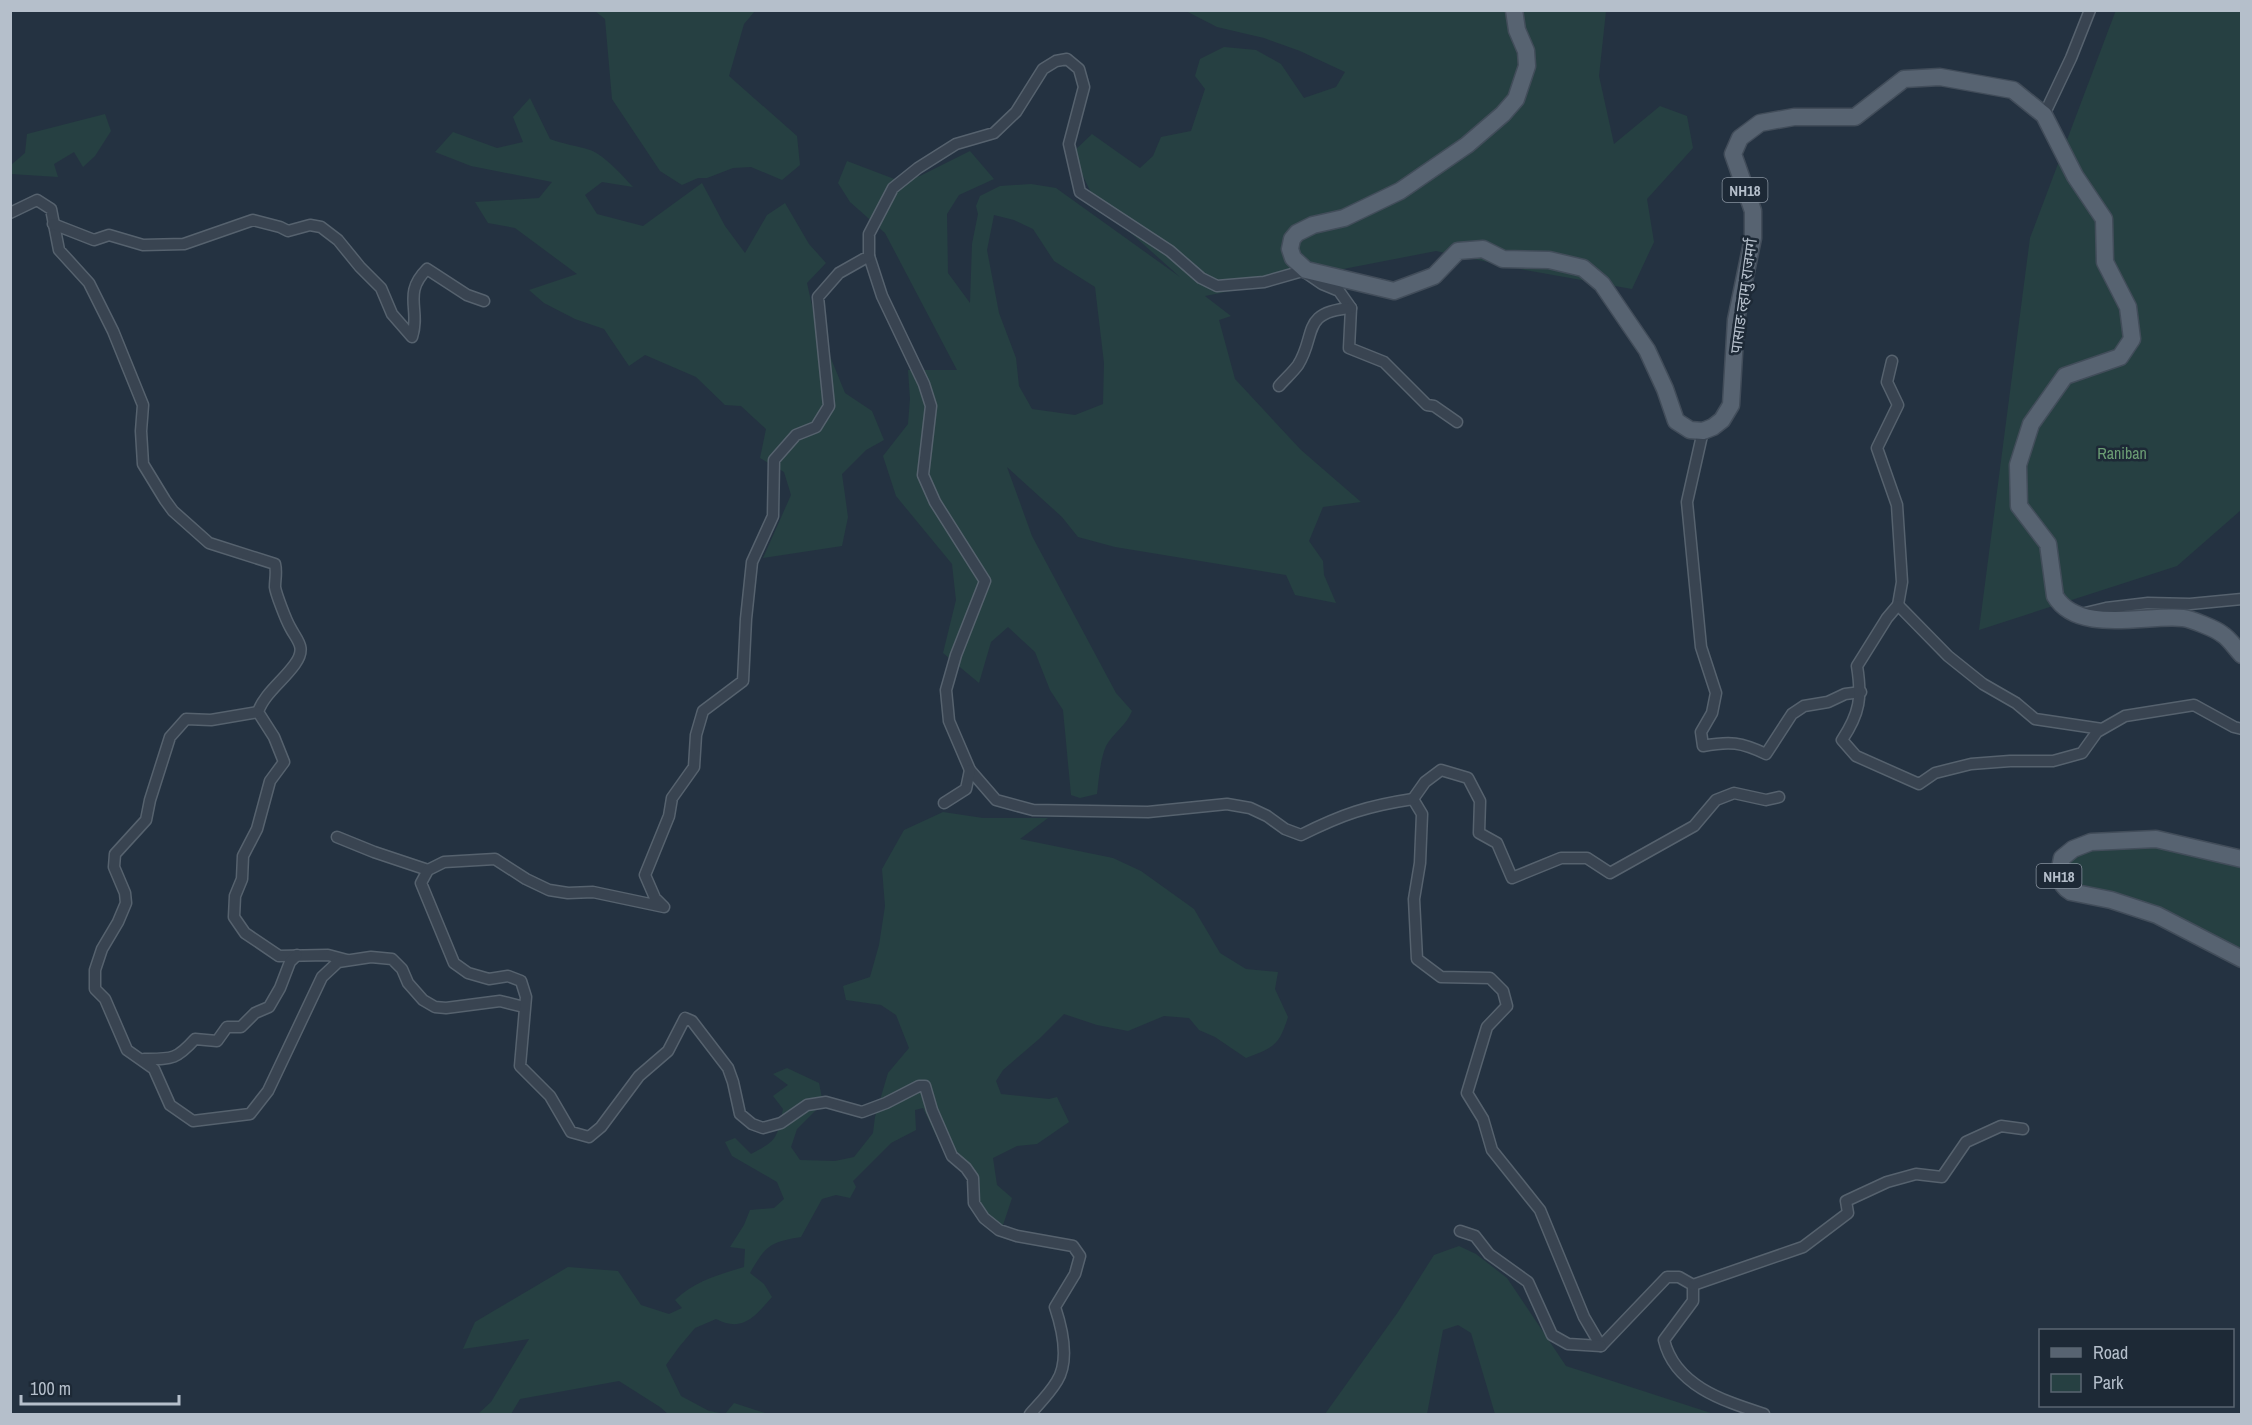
<svg xmlns="http://www.w3.org/2000/svg" width="2252" height="1425" font-family="'Archivo Narrow','Noto Sans Devanagari',sans-serif">
<rect width="100%" height="100%" fill="#243241"/>
<g fill="#264042" fill-rule="evenodd">
<path d="M1184,10L1606,11L1599,76L1614,144L1660,106L1687,116L1693,148L1647,199L1654,242L1632,289L1525,270L1436,251L1205,296L1231,316L1219,320L1235,379L1301,450L1361,502L1323,507L1309,541L1323,561L1324,575L1336,603L1295,595L1286,575L1115,547L1078,537L1062,517L1007,467L1032,536L1116,693L1132,711C1126,726 1113,733 1106,746C1100,760 1099,778 1097,794L1080,798L1071,795L1063,710L1050,690L1035,652L1008,627L991,642L979,683L943,653L956,600L952,564L896,496L883,456L908,424L910,399L908,370H957L885,233L850,202L838,183L847,161L897,180L920,176L970,151L994,179L959,195L947,214L948,273L970,303L972,244L978,214L976,206L980,196L1000,186L1031,184L1056,188L1180,277L1095,201L1072,153L1092,134L1140,168L1153,156L1161,137L1191,131L1205,89L1195,76L1200,59L1224,47L1256,50L1281,64L1304,98L1336,87L1345,72L1300,51L1264,38L1217,27ZM994,215L1014,220L1033,229L1054,261L1095,287L1104,363L1103,404L1075,415L1032,409L1019,386L1016,358L999,313L987,250Z"/>
<polygon points="2116,10 2241,11 2241,510 2177,566 1979,630 2030,238"/>
<polygon points="595,11 755,11 744,24 729,76 797,136 800,165 782,180 751,167 733,168 707,178 698,178 682,185 660,171 612,99 605,19"/>
<path d="M530,98L550,139C563,144 577,146 590,150C604,155 623,176 633,187L602,182L585,195L597,214L643,226L702,183L725,226L745,253L767,215L785,203L809,244L826,263L807,283L815,319L845,393L872,411L884,440L866,450L842,474L848,517L842,546L763,558L791,495L784,472L760,458L766,429L741,406L725,405L696,377L645,355L629,366L604,329L575,319L544,303L529,290L577,274L515,228L488,223L475,202L539,198L552,182L471,166L435,152L453,132L497,148L523,142L513,117Z"/>
<polygon points="105,114 111,131 95,156 83,167 74,152 54,164 58,177 11,174 11,165 25,153 27,134"/>
<path d="M943,812L983,818H1048L1020,839L1113,858L1141,871L1194,909L1220,953L1246,969L1278,972L1275,989L1288,1017C1279,1046 1273,1048 1246,1058L1215,1037L1199,1030L1189,1018L1164,1016L1128,1031L1097,1025L1064,1014L1039,1039L1003,1070L996,1081L1001,1094L1049,1099L1057,1097L1069,1122L1037,1144L1017,1146L993,1158L997,1185L1012,1198L999,1237L979,1221L973,1207L965,1172L940,1144L923,1108L915,1110L916,1130L891,1143L853,1181L856,1187L850,1198L836,1195L822,1199L801,1237C769,1242 766,1246 750,1273L764,1284L772,1297C755,1316 743,1333 716,1319L695,1328L679,1347L666,1365L681,1396L709,1411L725,1414L734,1403L768,1414H668L660,1407L619,1381L520,1399L511,1414H478L491,1402L529,1339L463,1349L475,1322L568,1267L618,1271L641,1305L669,1314L682,1308L675,1300C695,1281 718,1275 744,1267L745,1249L730,1247L744,1225L750,1210L774,1208L784,1199L777,1182L732,1156L725,1142L735,1138L751,1154C778,1140 777,1138 783,1109L773,1096L788,1085L773,1074L787,1068L819,1083L823,1103L797,1129L791,1147L800,1160L835,1161L854,1157L873,1133L875,1117L888,1073L909,1048L896,1015L881,1005L846,1000L843,986L870,977L879,945L885,906L882,869L904,830Z"/>
<path d="M2157,846L2241,866V953L2080,888L2068,878L2066,866C2086,842 2129,847 2157,846Z"/>
<polygon points="1459,1246 1476,1254 1507,1278 1566,1366 1714,1414 1495,1414 1471,1333 1458,1325 1443,1330 1427,1414 1325,1414 1398,1312 1434,1255"/>
</g>
<g fill="none" stroke-linecap="round" stroke-linejoin="round">
<defs>
<g id="minor">
<polyline points="2044,115 2071,58 2090,10"/>
<path d="M10,213L37,200L51,209L59,250L89,283L113,331L143,405L141,431L143,464L165,500L173,511L209,543L275,564C277,572 275,579 275,587C276,594 286,620 290,627C297,641 307,647 295,664C283,681 264,694 258,712L274,737L284,762L270,781L257,829L243,856L242,879L235,896L234,917L245,933L279,956L328,955L347,960"/>
<path d="M53,224L94,240L109,235L143,245L184,244L253,220L280,227L288,231L310,225L321,227L338,240L360,267L381,288L392,314L412,337C421,309 402,294 427,269L467,295L484,301"/>
<path d="M869,256L882,296L924,384L931,406L923,475L935,502L985,581L956,655L946,690L949,721L970,770L996,800L1033,810L1148,812L1227,804L1250,808L1267,816L1285,829L1301,835C1343,814 1367,806 1413,799L1422,814L1420,863L1414,899L1417,959L1441,977L1490,978L1503,991L1507,1006L1487,1027L1467,1093L1483,1119L1492,1150L1540,1210L1584,1317L1601,1346L1667,1277H1679L1693,1285V1301L1664,1340C1675,1386 1724,1401 1764,1414"/>
<polyline points="1306,273 1322,284 1339,291 1351,308 1349,348 1384,362 1427,405 1434,406 1457,422"/>
<polyline points="1892,361 1887,382 1898,405 1877,448 1897,505 1902,582 1898,605"/>
<path d="M1279,386C1285,379 1293,372 1298,365C1317,335 1300,312 1351,308"/>
<path d="M1703,431L1687,502L1701,647L1716,693L1712,713L1701,732L1703,746C1730,741 1741,742 1766,754L1792,714L1804,706L1828,702L1845,694L1861,692"/>
<polyline points="2081,614 2106,608 2148,603 2190,604 2242,599"/>
<polyline points="258,712 211,720 186,719 170,737 150,800 146,820 115,854 114,867 125,893 126,903 118,922 102,949 95,970 95,989 105,999 127,1050 154,1069 170,1105 193,1121 250,1114 268,1091 322,977 338,962 371,957 392,959 402,969 408,983 423,1000 435,1007 446,1008 500,1001 524,1007"/>
<path d="M2102,729L2035,719L2016,703L1983,684L1948,656L1898,605L1887,618L1857,666C1862,697 1860,713 1842,740L1856,756L1919,784L1935,773L1971,764L2010,761H2053L2082,753L2097,732L2125,716L2194,705L2234,727L2242,729"/>
<polyline points="1413,799 1425,782 1441,770 1468,778 1480,801 1479,833 1497,843 1512,878 1561,858 1587,858 1610,873 1694,826 1716,800 1734,793 1766,800 1779,797"/>
<polyline points="944,803 966,789 970,770"/>
<polyline points="337,837 374,852 428,870"/>
<path d="M144,1059C172,1059 176,1060 195,1039L217,1041L227,1027H241L255,1013L269,1007L280,988L290,962L297,955"/>
<polyline points="1460,1231 1475,1236 1489,1254 1528,1282 1552,1335 1568,1344 1601,1346"/>
<polyline points="1693,1285 1803,1247 1848,1213 1846,1201 1887,1182 1916,1174 1942,1177 1966,1142 2001,1126 2023,1129"/>
<path d="M1030,1414C1039,1404 1050,1393 1057,1381C1070,1360 1062,1328 1055,1307L1075,1274L1080,1256L1073,1246L1017,1236L999,1230L984,1218L974,1203L973,1178L966,1168L952,1156L932,1110L925,1086H919L886,1103L862,1112L826,1102L807,1105L781,1123L763,1128L752,1124L740,1114L733,1082L728,1068L692,1021L685,1018L668,1051L639,1076L601,1127L589,1137L571,1132L550,1096L520,1066L526,997L521,981L508,976L489,979L468,973L454,963L421,883L428,870L444,862L495,859L526,879L549,890L568,893L593,892L664,907L655,898L645,875L669,816L672,798L694,767L696,735L703,711L743,681L746,619L752,562L773,516L774,460L796,435L816,427L829,406L818,297L839,273L869,256V234L893,188L918,168L956,144L994,133L1016,112L1043,69L1056,61L1067,59L1079,69L1084,87L1069,144L1080,192L1170,251L1201,278L1217,286L1264,282L1306,270"/>
</g>
<g id="primary">
<path d="M1514,10L1517,30L1526,51L1527,66L1516,99L1503,114L1467,145L1400,191L1344,218L1313,225L1297,233L1292,239L1290,249L1293,258L1306,270L1394,291L1434,276L1458,251L1483,249L1503,259L1549,260L1583,268L1602,284L1647,350L1665,389L1676,421L1690,430L1703,431L1713,427L1722,420L1731,405L1736,320L1753,238V211L1733,154L1740,138L1760,123L1794,117H1855L1904,79L1940,77L2013,90L2044,115L2075,176L2104,219L2105,262L2128,307L2132,339L2120,357L2065,376L2031,424L2018,465L2019,506L2048,544L2055,596C2078,635 2146,614 2183,618C2191,619 2216,629 2222,634C2230,639 2235,648 2242,655"/>
<path d="M2242,859L2156,839L2091,842L2073,849L2062,858C2059,872 2057,884 2071,892L2111,900L2157,915L2242,959"/>
</g>
</defs>
<use href="#minor" stroke="#56626e" stroke-width="13"/>
<use href="#primary" stroke="#424d5a" stroke-width="19"/>
<use href="#minor" stroke="#394451" stroke-width="10"/>
<use href="#primary" stroke="#576371" stroke-width="16"/>
</g>
<g text-anchor="middle" dominant-baseline="central" stroke-width="5" stroke-linejoin="round" paint-order="stroke">
<g fill="#1d2936" stroke="#87929e" stroke-width="1.5">
<rect x="1722.5" y="178" width="45" height="24" rx="4.5"/>
<rect x="2036.5" y="864" width="45" height="24" rx="4.5"/>
</g>
<g font-size="15" font-weight="bold" fill="#b5bfcb">
<text x="1745" y="190">NH18</text>
<text x="2059" y="876">NH18</text>
</g>
<g font-size="16" fill="#b5bfcb" stroke="#1d2936">
<text transform="translate(1743 296) rotate(-82)">पासाङ ल्हामु राजमर्ग</text>
</g>
<g font-size="16" fill="#6b9d74" stroke="#1d2936">
<text x="2122" y="453">Raniban</text>
</g>
</g>
<rect width="2252" height="1425" fill="none" stroke="#b5bfcb" stroke-width="24"/>
<rect x="2039" y="1329" width="195" height="78" fill="#1d2936" stroke="#5a6572" stroke-width="1.5"/>
<rect x="2051" y="1348" width="30" height="9" fill="#576371" stroke="#5a6572" stroke-width="1.5"/>
<text x="2093" y="1359" font-size="18" fill="#b5bfcb">Road</text>
<rect x="2051" y="1374" width="30" height="18" fill="#264042" stroke="#5a6572" stroke-width="1.5"/>
<text x="2093" y="1389" font-size="18" fill="#b5bfcb">Park</text>
<path d="M21 1395v9h158v-9" fill="none" stroke="#b5bfcb" stroke-width="3"/>
<text x="30" y="1395" font-size="18" fill="#b5bfcb" stroke="#1d2936" stroke-width="4.5" paint-order="stroke">100 m</text>
</svg>
